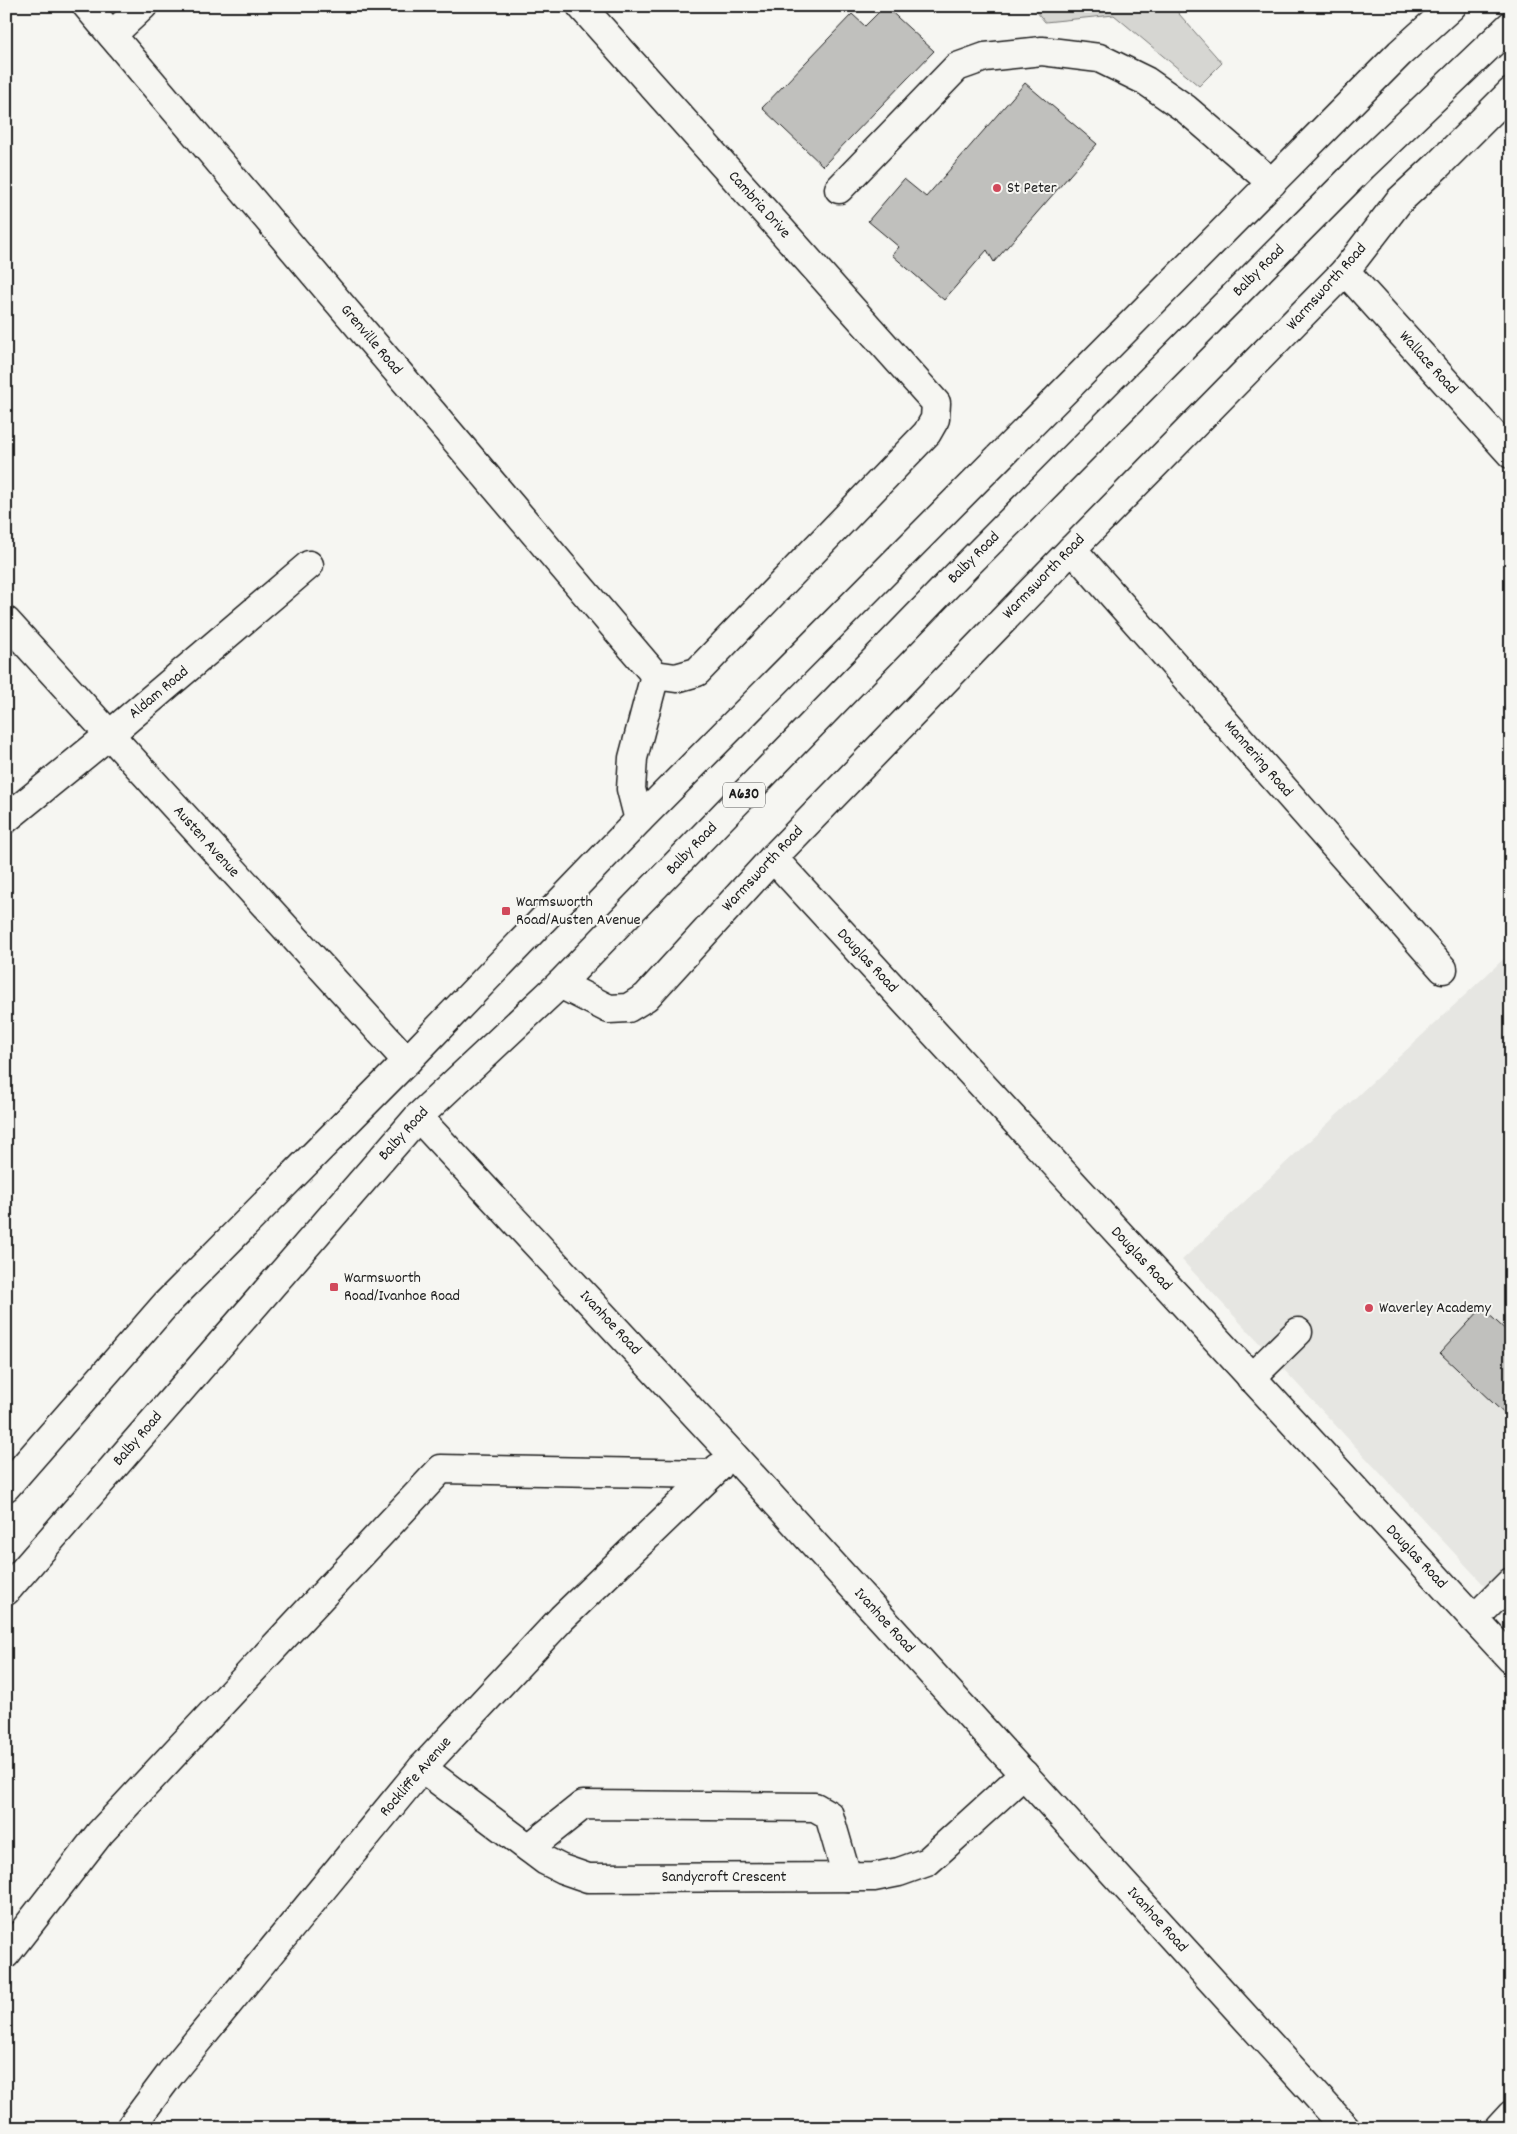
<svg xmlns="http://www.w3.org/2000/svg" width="1517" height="2134" font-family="Dekko,sans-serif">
<rect width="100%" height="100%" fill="#f6f6f2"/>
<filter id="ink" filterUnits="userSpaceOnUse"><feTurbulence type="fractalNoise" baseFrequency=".02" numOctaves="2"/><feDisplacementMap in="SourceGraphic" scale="10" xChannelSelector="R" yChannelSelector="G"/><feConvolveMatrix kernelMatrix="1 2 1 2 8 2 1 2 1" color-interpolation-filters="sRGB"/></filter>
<g filter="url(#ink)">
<polygon fill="#e6e6e2" points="1511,952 1511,1614 1182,1260"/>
<polygon fill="#d6d6d2" stroke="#797977" points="1032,6 1172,6 1222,63 1199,86 1114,15 1045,22"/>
<g fill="#c0c0bd" stroke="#1c1c1c">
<polygon points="885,6 934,51 823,166 762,108 852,14 865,26"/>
<polygon points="1025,83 1097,144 994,262 987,250 944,300 892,255 899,247 868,221 904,179 926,197"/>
<polygon points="1482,1308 1511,1335 1511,1420 1440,1353"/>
</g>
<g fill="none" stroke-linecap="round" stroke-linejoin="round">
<defs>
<g id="minor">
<polyline points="87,6 655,675"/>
<polyline points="581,6 936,403 935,419 927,433 697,672 676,678 655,675 633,758 631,789 639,820"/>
<polyline points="112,35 143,6"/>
<polyline points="839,189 957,67 985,57 1042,51 1099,58 1146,81 1186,109 1272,183"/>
<polyline points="1345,271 1511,454"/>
<polyline points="1072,549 1443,969"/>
<polyline points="6,621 407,1061"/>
<polyline points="6,819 109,735 309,565"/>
<polyline points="773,858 1511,1659"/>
<polyline points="560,984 609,1009 628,1008 646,997 773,858 1072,549 1345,271 1399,201 1438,165 1511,92"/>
<polyline points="418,1117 732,1454 1346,2128"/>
<polyline points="1251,1378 1298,1332"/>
<polyline points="1474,1619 1511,1582"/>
<polyline points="422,1768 546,1861 562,1869 588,1878 874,1877 899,1872 927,1862 1024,1774"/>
<polyline points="529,1848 583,1805 815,1807 829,1815 847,1877"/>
<polyline points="6,1954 100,1833 441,1469 711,1474"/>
<polyline points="130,2128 171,2073 422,1768 562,1618 718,1468"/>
<polyline points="1499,2128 1511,2115"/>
</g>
<g id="major">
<polyline points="6,1487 166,1304 407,1061 639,820 1400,53 1452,6"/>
<polyline points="6,1591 418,1117 560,984 967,565 1363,166 1511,25"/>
</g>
</defs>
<use href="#minor" stroke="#1c1c1c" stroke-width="31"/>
<use href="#major" stroke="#1c1c1c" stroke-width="31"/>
<use href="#minor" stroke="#f6f6f2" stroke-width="28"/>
<use href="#major" stroke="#f6f6f2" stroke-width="28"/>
</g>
</g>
<g fill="#d1495b" stroke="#f6f6f2" stroke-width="2">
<circle cx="997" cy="188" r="5"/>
<rect x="501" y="906" width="10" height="10" rx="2.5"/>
<rect x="329" y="1282" width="10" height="10" rx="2.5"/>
<circle cx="1369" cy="1308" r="5"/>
</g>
<g text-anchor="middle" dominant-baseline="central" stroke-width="4" stroke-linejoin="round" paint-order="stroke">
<rect fill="#f6f6f2" stroke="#5d5d5c" stroke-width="1" x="723" y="782.5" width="42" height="25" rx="4"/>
<g font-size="15" font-weight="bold" fill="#1c1c1c">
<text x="744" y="795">A630</text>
</g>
<g font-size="16" fill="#1c1c1c" stroke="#f6f6f2" text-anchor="start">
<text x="1007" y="188">St Peter</text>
<text x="516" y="902">Warmsworth<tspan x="516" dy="18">Road/Austen Avenue</tspan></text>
<text x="344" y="1278">Warmsworth<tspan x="344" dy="18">Road/Ivanhoe Road</tspan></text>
<text x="1379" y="1308">Waverley Academy</text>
</g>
<g font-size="16" fill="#1c1c1c" stroke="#f6f6f2">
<text transform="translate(759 205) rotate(48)">Cambria Drive</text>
<text transform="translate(1259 271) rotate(-45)">Balby Road</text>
<text transform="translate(1327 287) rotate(-48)">Warmsworth Road</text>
<text transform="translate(371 340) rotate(50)">Grenville Road</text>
<text transform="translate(1428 363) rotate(48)">Wallace Road</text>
<text transform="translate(974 558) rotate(-45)">Balby Road</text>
<text transform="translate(1044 577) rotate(-46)">Warmsworth Road</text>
<text transform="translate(159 693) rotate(-40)">Aldam Road</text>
<text transform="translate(1258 759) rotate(49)">Mannering Road</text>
<text transform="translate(206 842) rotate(48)">Austen Avenue</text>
<text transform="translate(692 849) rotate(-46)">Balby Road</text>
<text transform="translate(763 869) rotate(-47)">Warmsworth Road</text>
<text transform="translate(867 961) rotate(47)">Douglas Road</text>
<text transform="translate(404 1134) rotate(-48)">Balby Road</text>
<text transform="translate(1141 1259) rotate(47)">Douglas Road</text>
<text transform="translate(610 1323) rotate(47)">Ivanhoe Road</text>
<text transform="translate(138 1439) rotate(-49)">Balby Road</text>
<text transform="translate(1416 1557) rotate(47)">Douglas Road</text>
<text transform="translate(884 1621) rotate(48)">Ivanhoe Road</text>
<text transform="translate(416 1777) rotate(-49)">Rockliffe Avenue</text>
<text x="724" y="1877">Sandycroft Crescent</text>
<text transform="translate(1157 1920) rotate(48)">Ivanhoe Road</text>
</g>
</g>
<rect width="1517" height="2134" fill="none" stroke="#f6f6f2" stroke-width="25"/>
<rect x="12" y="12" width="1492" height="2109" fill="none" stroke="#1c1c1c" stroke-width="2" filter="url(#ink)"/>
</svg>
